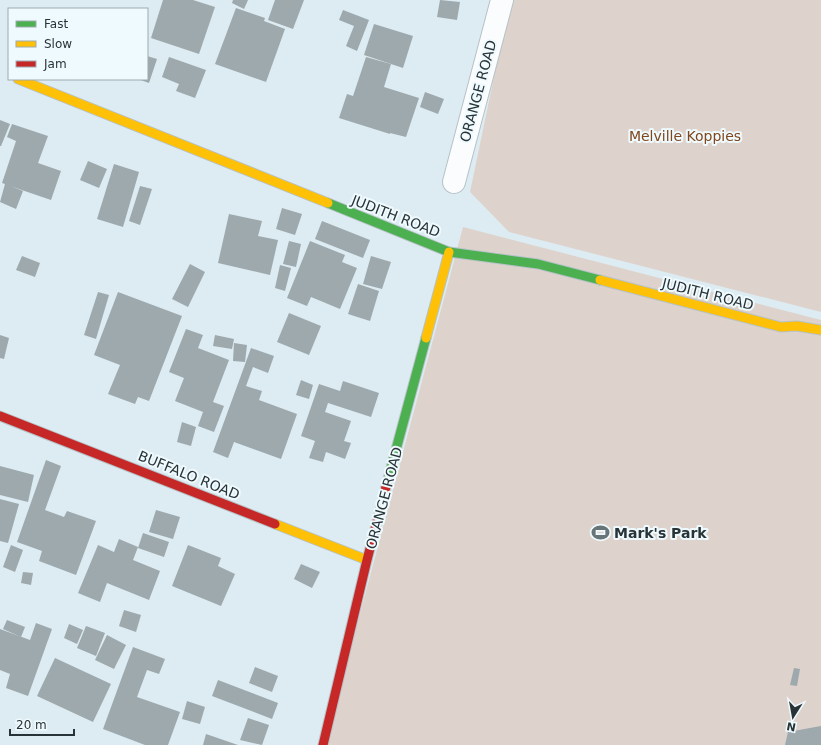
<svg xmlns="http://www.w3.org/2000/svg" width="821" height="745" font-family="'DejaVu Sans',sans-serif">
<rect width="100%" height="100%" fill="#ddecf2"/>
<g fill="#ddd3cc">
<polygon points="510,0 821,0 821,312 509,232 470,192"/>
<polygon points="463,227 821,320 821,745 325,745"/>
</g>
<g fill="#9da9ad">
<polygon points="163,0 193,0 215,7 199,54 151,38"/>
<polygon points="233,0 248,0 244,9 232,3"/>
<polygon points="275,0 304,0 293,29 268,20"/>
<polygon points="440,0 460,2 457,20 437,17"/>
<polygon points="236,8 265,18 264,21 285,29 266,82 215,64"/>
<polygon points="343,10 369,20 357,51 346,46 354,26 339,20"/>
<polygon points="374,24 413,36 403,68 364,55"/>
<polygon points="147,56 157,59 149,83 138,79 147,79"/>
<polygon points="169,57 206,70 195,98 176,91 179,84 162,77"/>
<polygon points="366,57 391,64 384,87 419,98 406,137 390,133 390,134 339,118 347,94 353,96"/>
<polygon points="425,92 444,99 438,114 420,107"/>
<polygon points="0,120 10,124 1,146 0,146"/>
<polygon points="12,124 48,136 38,163 61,171 51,200 10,186 23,191 16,209 0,202 5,184 2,183 16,141 7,137"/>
<polygon points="88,161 107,169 99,188 80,180"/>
<polygon points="114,164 139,172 123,227 97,219"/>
<polygon points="140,186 152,189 140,225 129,221"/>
<polygon points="282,208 302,214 295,235 276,229"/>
<polygon points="229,214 262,221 258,236 278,240 270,275 218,263"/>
<polygon points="322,221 370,240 363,258 315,239"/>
<polygon points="289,241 301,244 296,267 283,264"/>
<polygon points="310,241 345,255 342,262 357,268 340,309 311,297 307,306 287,298"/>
<polygon points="22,256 40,263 35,277 16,270"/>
<polygon points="371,256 391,262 382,289 363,284"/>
<polygon points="190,264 205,272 188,307 172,299"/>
<polygon points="280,265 291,268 285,291 275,288"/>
<polygon points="358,284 379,291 370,321 348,314"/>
<polygon points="98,292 109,295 96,339 84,335"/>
<polygon points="118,292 182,316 149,401 138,397 135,404 108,394 120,365 94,355"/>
<polygon points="289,313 321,326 309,355 277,342"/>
<polygon points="186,329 203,335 198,348 229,360 213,402 224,406 214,432 198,426 203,412 175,401 184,378 169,372"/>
<polygon points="0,335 9,338 4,359 0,358"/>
<polygon points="215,335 234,339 232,349 213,346"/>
<polygon points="234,343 247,345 245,362 233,361"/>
<polygon points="251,348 274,356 268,373 253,367 246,386 262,391 259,400 297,414 281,459 234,442 228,458 213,452"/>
<polygon points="301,380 313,385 309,399 296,395"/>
<polygon points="343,381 379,393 371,417 328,403 325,412 351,421 344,441 351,443 345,459 326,452 323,462 309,458 315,441 301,436 319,384 340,391"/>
<polygon points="182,422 196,427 191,446 177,442"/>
<polygon points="46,460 61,466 45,510 64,517 67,511 96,521 76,575 39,561 42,551 17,542"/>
<polygon points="0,466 34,475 28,502 0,495"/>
<polygon points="0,499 19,504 8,543 0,541"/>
<polygon points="156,510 180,517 173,539 149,532"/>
<polygon points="143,533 169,542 164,557 138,548"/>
<polygon points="119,539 138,547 133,560 160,571 149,600 107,583 100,602 78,593 98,545 114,552"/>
<polygon points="11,545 23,550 15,572 3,567"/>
<polygon points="188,545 221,558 218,566 235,574 221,606 172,586"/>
<polygon points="301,564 320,572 312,588 294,579"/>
<polygon points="23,572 33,573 31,585 21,583"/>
<polygon points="124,610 141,615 136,632 119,626"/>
<polygon points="7,620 25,627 21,637 3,629"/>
<polygon points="36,623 52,629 28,696 6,688 10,674 0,670 0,629 30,640"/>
<polygon points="69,624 83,630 77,644 64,638"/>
<polygon points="86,626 105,633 96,656 77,648"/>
<polygon points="107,635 126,645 114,669 95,660"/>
<polygon points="133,647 165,659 159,674 147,670 137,697 180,712 168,745 145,745 103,729"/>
<polygon points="55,658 111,684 93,722 37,696"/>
<polygon points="255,667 278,676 272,692 249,683"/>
<polygon points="794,668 800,669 797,686 790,685"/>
<polygon points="218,680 278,703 272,719 212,696"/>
<polygon points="187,701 205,707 200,724 182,719"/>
<polygon points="248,718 269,725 262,745 240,740"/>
<polygon points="821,726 821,745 785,745 788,732"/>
<polygon points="206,734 238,745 203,745"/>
</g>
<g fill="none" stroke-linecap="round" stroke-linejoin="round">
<defs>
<polyline id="street" points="454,182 502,0"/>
<g id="fast">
<polyline points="328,203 449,252 538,264 600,280"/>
<polyline points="387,483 426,338"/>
</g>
<g id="slow">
<polyline points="18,79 328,203"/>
<polyline points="600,280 781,327 797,326 821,330"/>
<polyline points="426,338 449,252"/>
<polyline points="275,524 367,560"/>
</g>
<g id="jam">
<polyline points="0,416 275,524"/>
<polyline points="323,745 367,560 387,483"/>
</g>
</defs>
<use href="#street" stroke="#b6c2c7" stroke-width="24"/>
<use href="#fast" stroke="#b6c2c7" stroke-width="11"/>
<use href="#slow" stroke="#b6c2c7" stroke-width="11"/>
<use href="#jam" stroke="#b6c2c7" stroke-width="11"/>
<use href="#street" stroke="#fafcfd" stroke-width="22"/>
<use href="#fast" stroke="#4caf50" stroke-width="9"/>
<use href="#slow" stroke="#ffc107" stroke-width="9"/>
<use href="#jam" stroke="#c62828" stroke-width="9"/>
</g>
<defs>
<symbol id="stadium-bare" viewBox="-9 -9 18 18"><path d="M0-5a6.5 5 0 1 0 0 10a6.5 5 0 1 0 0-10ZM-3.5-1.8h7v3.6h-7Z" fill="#677478" stroke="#effafe" stroke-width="2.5" paint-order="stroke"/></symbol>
</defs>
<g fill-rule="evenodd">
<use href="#stadium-bare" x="588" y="520" width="25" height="25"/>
</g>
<g text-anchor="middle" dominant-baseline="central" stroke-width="4" stroke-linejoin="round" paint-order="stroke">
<g font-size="14" fill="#283337" stroke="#effafe">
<text transform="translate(478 91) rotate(-75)">ORANGE ROAD</text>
<text transform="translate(396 216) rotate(21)">JUDITH ROAD</text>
<text transform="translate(708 294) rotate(14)">JUDITH ROAD</text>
<text transform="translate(189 475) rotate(22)">BUFFALO ROAD</text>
<text transform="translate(384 498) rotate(-75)">ORANGE ROAD</text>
</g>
<g font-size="14" fill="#81461b" stroke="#effafe">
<text x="685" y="136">Melville Koppies</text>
</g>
<g font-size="14" font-weight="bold" fill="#283337" stroke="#effafe" text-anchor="start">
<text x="614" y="533">Mark's Park</text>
</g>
</g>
<rect x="8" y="8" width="140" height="72" fill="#effafe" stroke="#9faaae"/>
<rect x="16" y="21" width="20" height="6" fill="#4caf50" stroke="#9faaae"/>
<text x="44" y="28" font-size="12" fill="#283337">Fast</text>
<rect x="16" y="41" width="20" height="6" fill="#ffc107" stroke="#9faaae"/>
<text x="44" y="48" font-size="12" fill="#283337">Slow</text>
<rect x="16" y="61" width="20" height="6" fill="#c62828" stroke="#9faaae"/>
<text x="44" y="68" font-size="12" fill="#283337">Jam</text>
<g transform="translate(793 717) rotate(191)" stroke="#effafe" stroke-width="3" paint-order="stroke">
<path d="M0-3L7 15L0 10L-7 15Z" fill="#283337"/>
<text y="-6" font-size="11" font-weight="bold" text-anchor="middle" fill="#283337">N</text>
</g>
<path d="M10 729v6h64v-6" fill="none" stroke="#283337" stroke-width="2"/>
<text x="16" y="729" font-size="12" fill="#283337" stroke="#effafe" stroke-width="3" paint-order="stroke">20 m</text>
</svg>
